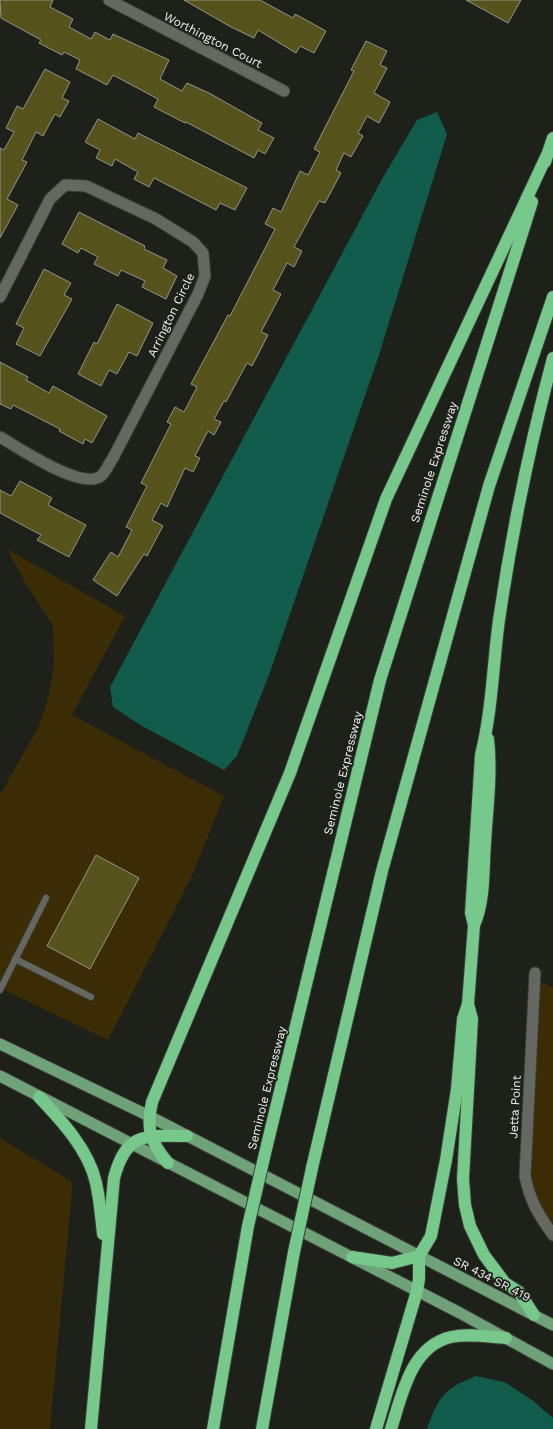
<svg xmlns="http://www.w3.org/2000/svg" width="553" height="1429" font-family="'Work Sans',sans-serif">
<rect width="100%" height="100%" fill="#1d211a"/>
<g fill="#3c2c05">
<polygon points="7,549 125,616 72,715 224,796 192,876 108,1040 0,988 0,795 39,726 48,699 54,665 53,625 26,584"/>
<path d="M541,982L553,988V1223C541,1208 535,1194 531,1175Z"/>
<polygon points="0,1138 71,1181 72,1190 50,1429 0,1429"/>
</g>
<g fill="#115c4a">
<polygon points="437,112 447,134 379,355 269,675 237,756 224,770 142,726 113,707 110,687 382,179 417,120"/>
<path d="M476,1376L504,1382L532,1400L553,1418V1429H427C438,1397 445,1388 476,1376Z"/>
</g>
<g fill="#56531c" stroke="#94948b">
<polygon points="0,0 53,0 50,7 73,19 69,27 91,39 95,32 110,40 113,34 169,60 160,79 182,91 187,83 209,93 262,123 258,130 274,138 265,154 258,150 254,158 186,122 185,123 154,107 158,99 113,75 107,85 76,69 80,60 64,52 62,55 39,43 41,40 1,18"/>
<polygon points="184,0 260,0 293,18 295,14 326,31 314,53 300,46 296,53 258,30 254,38 231,27"/>
<polygon points="466,0 521,0 508,23"/>
<polygon points="366,41 387,51 380,65 387,68 374,93 390,102 379,123 367,116 358,133 363,136 351,157 344,153 336,170 341,173 325,203 319,201 294,247 302,251 294,267 287,263 273,290 281,294 261,332 268,335 252,366 247,363 226,402 224,401 214,419 221,422 214,435 208,431 195,456 200,458 193,472 185,468 167,507 161,503 152,520 163,526 147,556 144,554 117,596 93,580 111,552 118,557 132,530 126,527 147,486 141,483 171,424 167,422 175,407 184,412 197,387 191,384 228,315 230,316 275,229 265,224 273,208 281,212 300,171 308,175 320,152 314,149 354,71 351,70"/>
<polygon points="45,69 70,82 62,98 69,101 60,117 55,114 43,136 36,132 22,160 27,162 7,199 18,205 0,238 0,148 4,150 14,132 6,128 17,106 23,109"/>
<polygon points="98,119 135,139 138,133 247,188 235,210 220,203 216,210 154,178 149,187 134,179 138,172 115,159 112,166 96,158 100,150 85,142"/>
<polygon points="79,212 145,246 144,249 167,260 163,268 177,276 166,299 142,287 145,281 121,270 118,276 94,264 98,257 81,248 78,253 62,244"/>
<polygon points="44,269 71,283 64,295 72,299 40,356 16,344 24,328 16,324"/>
<polygon points="117,304 153,323 137,356 129,352 117,374 109,370 101,386 78,374 94,342 97,344"/>
<polygon points="0,362 28,377 26,380 49,393 53,386 107,416 92,443 85,439 83,444 59,431 60,429 13,405 11,409 0,404"/>
<polygon points="20,481 52,498 48,505 86,525 69,557 37,540 41,535 0,513 0,490 11,496"/>
<polygon points="96,855 139,878 90,969 47,946"/>
</g>
<g fill="none" stroke-linecap="round" stroke-linejoin="round">
<defs>
<g id="service">
<polyline points="15,959 91,997"/>
<polyline points="0,990 46,898"/>
</g>
<g id="minor">
<polyline points="109,0 284,91"/>
<path d="M0,297L50,199L65,185L86,186L156,219L193,242L203,253L205,276L198,294L113,458C109,463 106,472 101,476C82,491 19,448 0,437"/>
<path d="M535,973L525,1176C530,1201 538,1214 553,1235"/>
</g>
<g id="primary">
<polyline points="0,1044 149,1116 553,1325"/>
<polyline points="0,1076 460,1313 553,1364"/>
</g>
<g id="motorway">
<polyline points="545,162 553,138"/>
<path d="M474,925C485,901 483,869 485,843C487,809 492,773 488,739"/>
<path d="M39,1097C61,1120 89,1150 96,1183C100,1200 101,1217 103,1234"/>
<polyline points="267,1145 380,680 532,202"/>
<path d="M168,1163C150,1142 146,1128 152,1102L290,773L386,499L547,155"/>
<polyline points="312,1168 382,871 489,486 553,297"/>
<polyline points="352,1257 392,1263 419,1256"/>
<path d="M534,1315L519,1292L505,1283L484,1255L470,1226L465,1205L463,1179L472,1019L468,1004L474,925L471,913L481,755C492,711 493,664 499,620C512,531 530,444 553,358"/>
<path d="M91,1429L114,1178C126,1133 144,1135 187,1136"/>
<polyline points="213,1429 248,1226"/>
<polyline points="262,1429 294,1252"/>
<polyline points="376,1429 417,1291 419,1279 419,1256 431,1236 446,1160 457,1089 463,1019 468,1004"/>
<path d="M391,1429C402,1395 411,1346 451,1337C469,1333 489,1337 506,1338"/>
</g>
</defs>
<use href="#service" stroke="#3b3d38" stroke-width="8"/>
<use href="#minor" stroke="#3b3d38" stroke-width="13"/>
<use href="#primary" stroke="#3b3d38" stroke-width="13"/>
<use href="#motorway" stroke="#3b3d38" stroke-width="14"/>
<use href="#service" stroke="#646860" stroke-width="6"/>
<use href="#minor" stroke="#646860" stroke-width="11"/>
<use href="#primary" stroke="#6fa279" stroke-width="11"/>
<use href="#motorway" stroke="#76c98a" stroke-width="12"/>
<defs>
<g id="motorway-bridge">
<polyline points="248,1226 267,1145"/>
<polyline points="294,1252 312,1168"/>
</g>
</defs>
<use href="#motorway-bridge" stroke="#3b3d38" stroke-width="14" stroke-linecap="butt"/>
<use href="#motorway-bridge" stroke="#76c98a" stroke-width="12"/>
</g>
<g text-anchor="middle" dominant-baseline="central" stroke-width="3.5" stroke-linejoin="round" paint-order="stroke">
<g font-size="12" fill="#f0f3ee" stroke="#1d211a">
<text transform="translate(213 40) rotate(27)">Worthington Court</text>
<text transform="translate(171 315) rotate(-64)">Arrington Circle</text>
<text transform="translate(434 462) rotate(-72)">Seminole Expressway</text>
<text transform="translate(343 773) rotate(-76)">Seminole Expressway</text>
<text transform="translate(267 1088) rotate(-76)">Seminole Expressway</text>
<text transform="translate(515 1107) rotate(-87)">Jetta Point</text>
<text transform="translate(492 1279) rotate(27)">SR 434 SR 419</text>
</g>
</g>
</svg>
